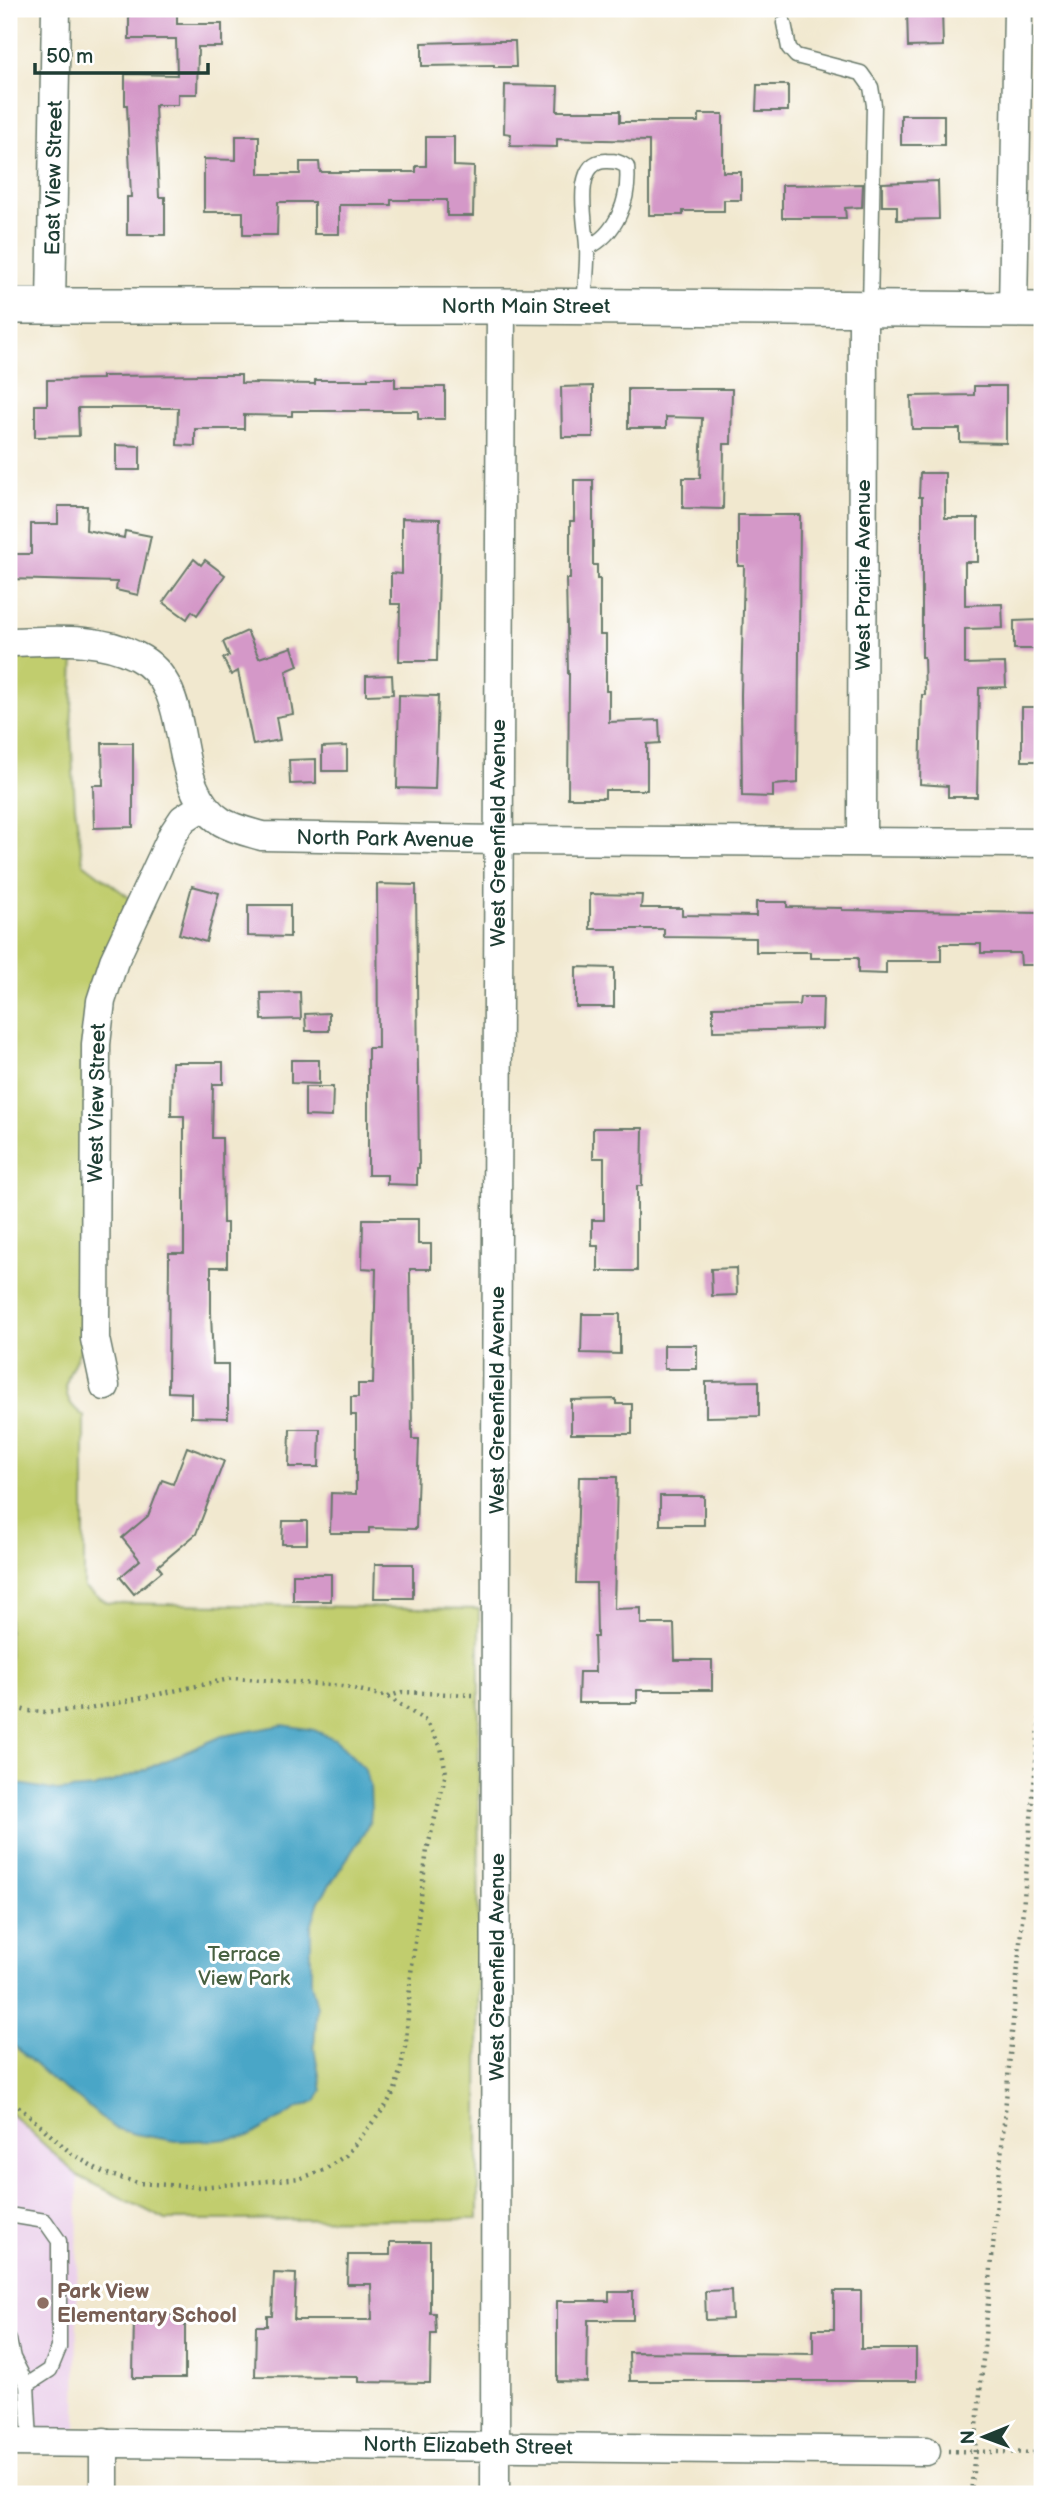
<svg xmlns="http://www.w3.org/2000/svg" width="1051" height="2503" font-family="'Balsamiq Sans',sans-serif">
<rect width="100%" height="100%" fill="#fff"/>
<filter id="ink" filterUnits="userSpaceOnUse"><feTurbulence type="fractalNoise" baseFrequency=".0143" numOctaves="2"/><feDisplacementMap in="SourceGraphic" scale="14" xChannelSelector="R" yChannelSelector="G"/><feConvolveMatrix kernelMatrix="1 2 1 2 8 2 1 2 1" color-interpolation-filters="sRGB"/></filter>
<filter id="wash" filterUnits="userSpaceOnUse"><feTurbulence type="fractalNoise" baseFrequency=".00686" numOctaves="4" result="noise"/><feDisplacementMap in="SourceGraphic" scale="28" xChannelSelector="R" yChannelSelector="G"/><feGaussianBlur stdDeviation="1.57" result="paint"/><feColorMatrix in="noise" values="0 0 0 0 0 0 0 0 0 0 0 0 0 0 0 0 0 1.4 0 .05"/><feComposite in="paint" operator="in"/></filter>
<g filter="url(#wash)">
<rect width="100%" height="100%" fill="#f1e8cf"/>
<polygon fill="#ebd1eb" points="9,2112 78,2176 76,2433 9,2429"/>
<path fill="#c1cd6e" stroke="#708551" stroke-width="2" d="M9,658H74L71,733L75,807L83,863L130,898L104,957L83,1344C72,1371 51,1393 84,1416V1588L108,1603L479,1609L478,2219L166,2220L78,2176L9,2112Z"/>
<polygon fill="#48a6c7" stroke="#34727e" stroke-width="2" points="283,1725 314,1730 335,1739 364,1768 370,1785 371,1811 370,1821 364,1833 319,1901 311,1926 311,1983 317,2007 314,2047 322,2091 316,2101 300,2107 250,2136 218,2140 175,2141 135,2134 114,2128 80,2100 53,2081 9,2041 9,1782 57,1791 94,1788 135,1774 222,1736"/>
<g id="blocks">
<g fill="#d498c8">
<polygon points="129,9 177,9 177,24 222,24 222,47 198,47 197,94 178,94 178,105 155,105 159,197 165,197 165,235 127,235 127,197 131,197 127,105 125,105 125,74 177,75 176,39 129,39"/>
<polygon points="907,9 942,9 943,46 908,47"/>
<polygon points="494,41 515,41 516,67 494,67 494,65 422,66 422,43"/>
<polygon points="505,85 558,86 557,111 620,111 620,122 699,122 699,114 723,114 723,172 741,172 741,200 724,200 724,211 683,211 683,215 649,215 649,141 557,139 557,147 510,146 511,134 504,133"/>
<polygon points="757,85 788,85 788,111 756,111"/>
<rect x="901" y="115" width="43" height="30"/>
<polygon points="236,136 259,136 259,174 300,174 300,162 319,162 320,172 416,172 416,166 426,166 426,137 454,137 454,166 474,167 473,216 447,216 447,200 391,200 391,205 339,205 339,234 314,234 314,202 278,202 277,235 243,235 243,212 204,212 204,159 236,160"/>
<polygon points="938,181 939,219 897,220 897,206 882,206 882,183"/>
<polygon points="863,184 862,207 845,208 846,218 782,218 782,185"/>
<polygon points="206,375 241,375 241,383 315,384 315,380 368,380 368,378 395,378 395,387 445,387 445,419 418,419 418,411 292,411 292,416 244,415 244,429 195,429 195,446 177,445 178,408 78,408 79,436 35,437 35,405 47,405 47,380 102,379 102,376"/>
<polygon points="593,386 593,437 562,437 561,387"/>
<polygon points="974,386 1006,386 1006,443 960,442 960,429 912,429 911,396 974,395"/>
<polygon points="628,389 732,389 731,444 724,444 723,509 683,508 683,478 700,478 702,418 666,417 666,428 628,428"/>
<polygon points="116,445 140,446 140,470 116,470"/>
<polygon points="920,473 945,473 945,518 978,518 978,562 965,562 965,605 1002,604 1003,628 965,629 965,664 1005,663 1006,687 979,688 977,797 948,797 948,786 920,784 922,695 925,695 924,657 922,657 922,497 919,497"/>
<polygon points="574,480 593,480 593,565 597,565 597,579 600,579 600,635 606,635 606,691 609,691 609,722 659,720 660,743 647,744 647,790 605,790 605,798 568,798 569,674 568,674 566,579 570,579 570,521 574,521"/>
<polygon points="58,506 87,506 86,530 124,538 125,531 151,536 138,595 116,590 117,582 9,579 9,554 31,554 31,524 58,524"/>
<polygon points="738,515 800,515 798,783 773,785 773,797 742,796 741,695 744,566 738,566"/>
<polygon points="402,518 440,519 437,661 399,661 400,604 391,604 391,573 402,574"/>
<polygon points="194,559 201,565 205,560 225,575 197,615 192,611 187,619 163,602"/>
<polygon points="1040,620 1040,649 1014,649 1014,621"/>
<polygon points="247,631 259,658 292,647 298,666 286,671 293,714 276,717 280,740 253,745 238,671 231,675 223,658 229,656 223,642"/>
<polygon points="392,675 393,694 366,695 366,676"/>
<polygon points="399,695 438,696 435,789 397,788"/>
<polygon points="1022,707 1041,707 1042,761 1022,761"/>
<polygon points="102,743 133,743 133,827 94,828 93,785 103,785"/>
<polygon points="347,746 347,771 322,771 322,747"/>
<polygon points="316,759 316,783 290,784 289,760"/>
<polygon points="377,884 416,885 419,1168 417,1168 417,1185 387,1184 387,1175 368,1175 368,1048 378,1048"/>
<polygon points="192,886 219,893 206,942 179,934"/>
<polygon points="590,894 642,895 641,908 682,908 682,915 756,916 756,902 787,902 787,907 842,908 842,910 1042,913 1042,960 1040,960 1040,965 1021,965 1020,953 981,953 981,944 941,944 941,961 886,961 886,974 858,973 858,958 810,958 810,952 756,952 756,938 664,937 664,929 590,929"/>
<polygon points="248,905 290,905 290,937 248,936"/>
<polygon points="576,967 614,968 614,1007 576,1007"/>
<polygon points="300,992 301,1019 262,1020 261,993"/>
<polygon points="800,997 823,997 822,1029 713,1031 713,1007 799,1005"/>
<polygon points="329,1013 329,1031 306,1031 305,1014"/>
<polygon points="291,1060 319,1060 319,1084 291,1083"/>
<polygon points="172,1062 223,1062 223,1084 213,1084 212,1138 222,1138 223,1223 227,1223 227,1267 211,1267 211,1312 213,1364 228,1364 228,1418 191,1417 191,1393 168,1392 169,1253 184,1253 184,1116 171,1116"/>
<polygon points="305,1087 333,1087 332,1117 305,1116"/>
<polygon points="593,1128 643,1128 642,1186 637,1186 637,1271 598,1271 598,1246 592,1246 592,1220 604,1220 604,1158 593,1158"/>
<polygon points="363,1219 418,1219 418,1244 431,1244 431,1269 410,1269 412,1439 419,1439 416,1529 369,1528 369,1533 330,1533 331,1493 356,1494 356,1415 351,1415 351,1397 358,1397 358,1384 373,1384 376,1269 362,1268"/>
<polygon points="736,1268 737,1295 712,1296 711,1269"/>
<polygon points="582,1314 620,1314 620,1354 581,1353"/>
<rect x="664" y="1345" width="33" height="24"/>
<polygon points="759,1381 759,1416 706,1417 706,1382"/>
<polygon points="616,1399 616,1404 632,1404 632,1434 571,1434 571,1400"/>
<polygon points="290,1429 320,1429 319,1467 289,1467"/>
<polygon points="187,1447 224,1461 196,1534 158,1566 162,1571 134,1594 120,1577 140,1560 122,1538 148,1516 162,1480 173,1484"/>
<polygon points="579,1477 617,1477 614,1609 641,1608 641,1624 674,1624 675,1660 712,1660 712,1690 637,1690 637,1703 578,1703 579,1672 595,1672 594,1637 597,1637 596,1583 576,1583"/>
<rect x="660" y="1496" width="44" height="29"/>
<polygon points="283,1521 307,1521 307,1544 282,1544"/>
<polygon points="375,1564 413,1564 413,1598 374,1598"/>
<rect x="293" y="1574" width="38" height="27"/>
<polygon points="390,2242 430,2242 430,2313 435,2313 436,2334 431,2334 430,2383 359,2382 359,2377 255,2376 256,2326 267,2326 267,2316 272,2316 274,2273 296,2274 294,2320 372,2320 371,2284 347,2284 348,2255 390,2255"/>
<polygon points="731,2290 732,2319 706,2320 705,2291"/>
<polygon points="834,2291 861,2291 861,2349 916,2349 916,2381 630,2381 629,2352 813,2354 813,2329 834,2329"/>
<polygon points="609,2292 633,2292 633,2320 588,2320 587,2382 557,2381 557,2301 609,2301"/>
<polygon points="134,2315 185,2315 185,2378 133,2378"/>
</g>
</g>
</g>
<g filter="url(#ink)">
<use href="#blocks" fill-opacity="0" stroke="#68796a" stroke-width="2"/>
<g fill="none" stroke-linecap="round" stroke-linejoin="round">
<defs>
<g id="service">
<polyline points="784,23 789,48 796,56 861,73 871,87 874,105 870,308"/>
<path d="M584,306C585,286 588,266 587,246C586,224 571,160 607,161C616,161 620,162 627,167C630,199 617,234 587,248"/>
<polyline points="9,2215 45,2221 59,2241 59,2348 50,2370 27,2385"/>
<polyline points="9,2340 13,2358 27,2385 30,2441"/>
</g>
<g id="minor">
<polyline points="51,306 56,9"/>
<polyline points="1013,310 1018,9"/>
<path d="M9,642C50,641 98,636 136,656C201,688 163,785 222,822C234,829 248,832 262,836L498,840L1042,843"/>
<polyline points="862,840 863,309"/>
<polyline points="105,1386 95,1339 96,1044 101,1001 114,961 173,834 183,819 203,806"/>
<polyline points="9,2442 926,2451"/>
<polyline points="104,2494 104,2442"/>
<polyline points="495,2494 496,1450 501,306"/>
</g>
<polyline id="tertiary" points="9,306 501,306 1042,310"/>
</defs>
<use href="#service" stroke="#68796a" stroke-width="17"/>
<use href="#minor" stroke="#68796a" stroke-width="31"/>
<use href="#tertiary" stroke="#68796a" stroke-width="38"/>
<g stroke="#68796a" stroke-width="4.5" stroke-dasharray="2 5" stroke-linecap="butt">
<polyline points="388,1697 402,1692 473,1695"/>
<polyline points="9,1706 27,1711 46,1712 89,1709 234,1678 342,1686 388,1697 426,1721 441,1747 446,1773 427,1850 411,1973 406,2042 401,2067 395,2090 385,2107 346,2155 324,2170 301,2178 200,2187 138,2183 104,2173 72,2154 9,2098"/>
<polyline points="948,2451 1042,2453"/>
<polyline points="971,2494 1042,1695"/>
</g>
<use href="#service" stroke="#fff" stroke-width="14"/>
<use href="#minor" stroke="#fff" stroke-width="28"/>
<use href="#tertiary" stroke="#fff" stroke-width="35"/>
</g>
</g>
<circle fill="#8d6e63" stroke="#fff" stroke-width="2.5" cx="43" cy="2303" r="7"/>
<g text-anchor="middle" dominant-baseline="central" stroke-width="6" stroke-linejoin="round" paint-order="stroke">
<g font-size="21" fill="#1f3d34" stroke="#fff">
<text transform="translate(54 178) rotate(-89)">East View Street</text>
<text x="526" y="306">North Main Street</text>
<text transform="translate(863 575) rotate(-90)">West Prairie Avenue</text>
<text transform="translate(498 833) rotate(-90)">West Greenfield Avenue</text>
<text transform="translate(385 839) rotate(1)">North Park Avenue</text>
<text transform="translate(97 1103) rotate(-89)">West View Street</text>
<text transform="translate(497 1400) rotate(-90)">West Greenfield Avenue</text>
<text transform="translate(497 1967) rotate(-90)">West Greenfield Avenue</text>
<text transform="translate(468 2446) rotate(1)">North Elizabeth Street</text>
</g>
<g font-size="21" fill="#486142" stroke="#fff">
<text x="244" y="1954">Terrace<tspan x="244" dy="24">View Park</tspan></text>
</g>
<g font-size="21" font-weight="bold" fill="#785e54" stroke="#fff" text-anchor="start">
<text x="57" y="2291">Park View<tspan x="57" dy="24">Elementary School</tspan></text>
</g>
</g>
<rect width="1051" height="2503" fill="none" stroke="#fff" stroke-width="35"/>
<g transform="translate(984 2437) rotate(269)" stroke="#ffffff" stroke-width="5" paint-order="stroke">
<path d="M0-5L12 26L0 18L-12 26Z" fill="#1f3d34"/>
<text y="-10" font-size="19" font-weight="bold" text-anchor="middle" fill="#1f3d34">N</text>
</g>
<path d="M35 63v10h173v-10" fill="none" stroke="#1f3d34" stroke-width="3.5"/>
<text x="46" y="63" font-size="21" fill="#1f3d34" stroke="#ffffff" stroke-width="5" paint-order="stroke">50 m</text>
</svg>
